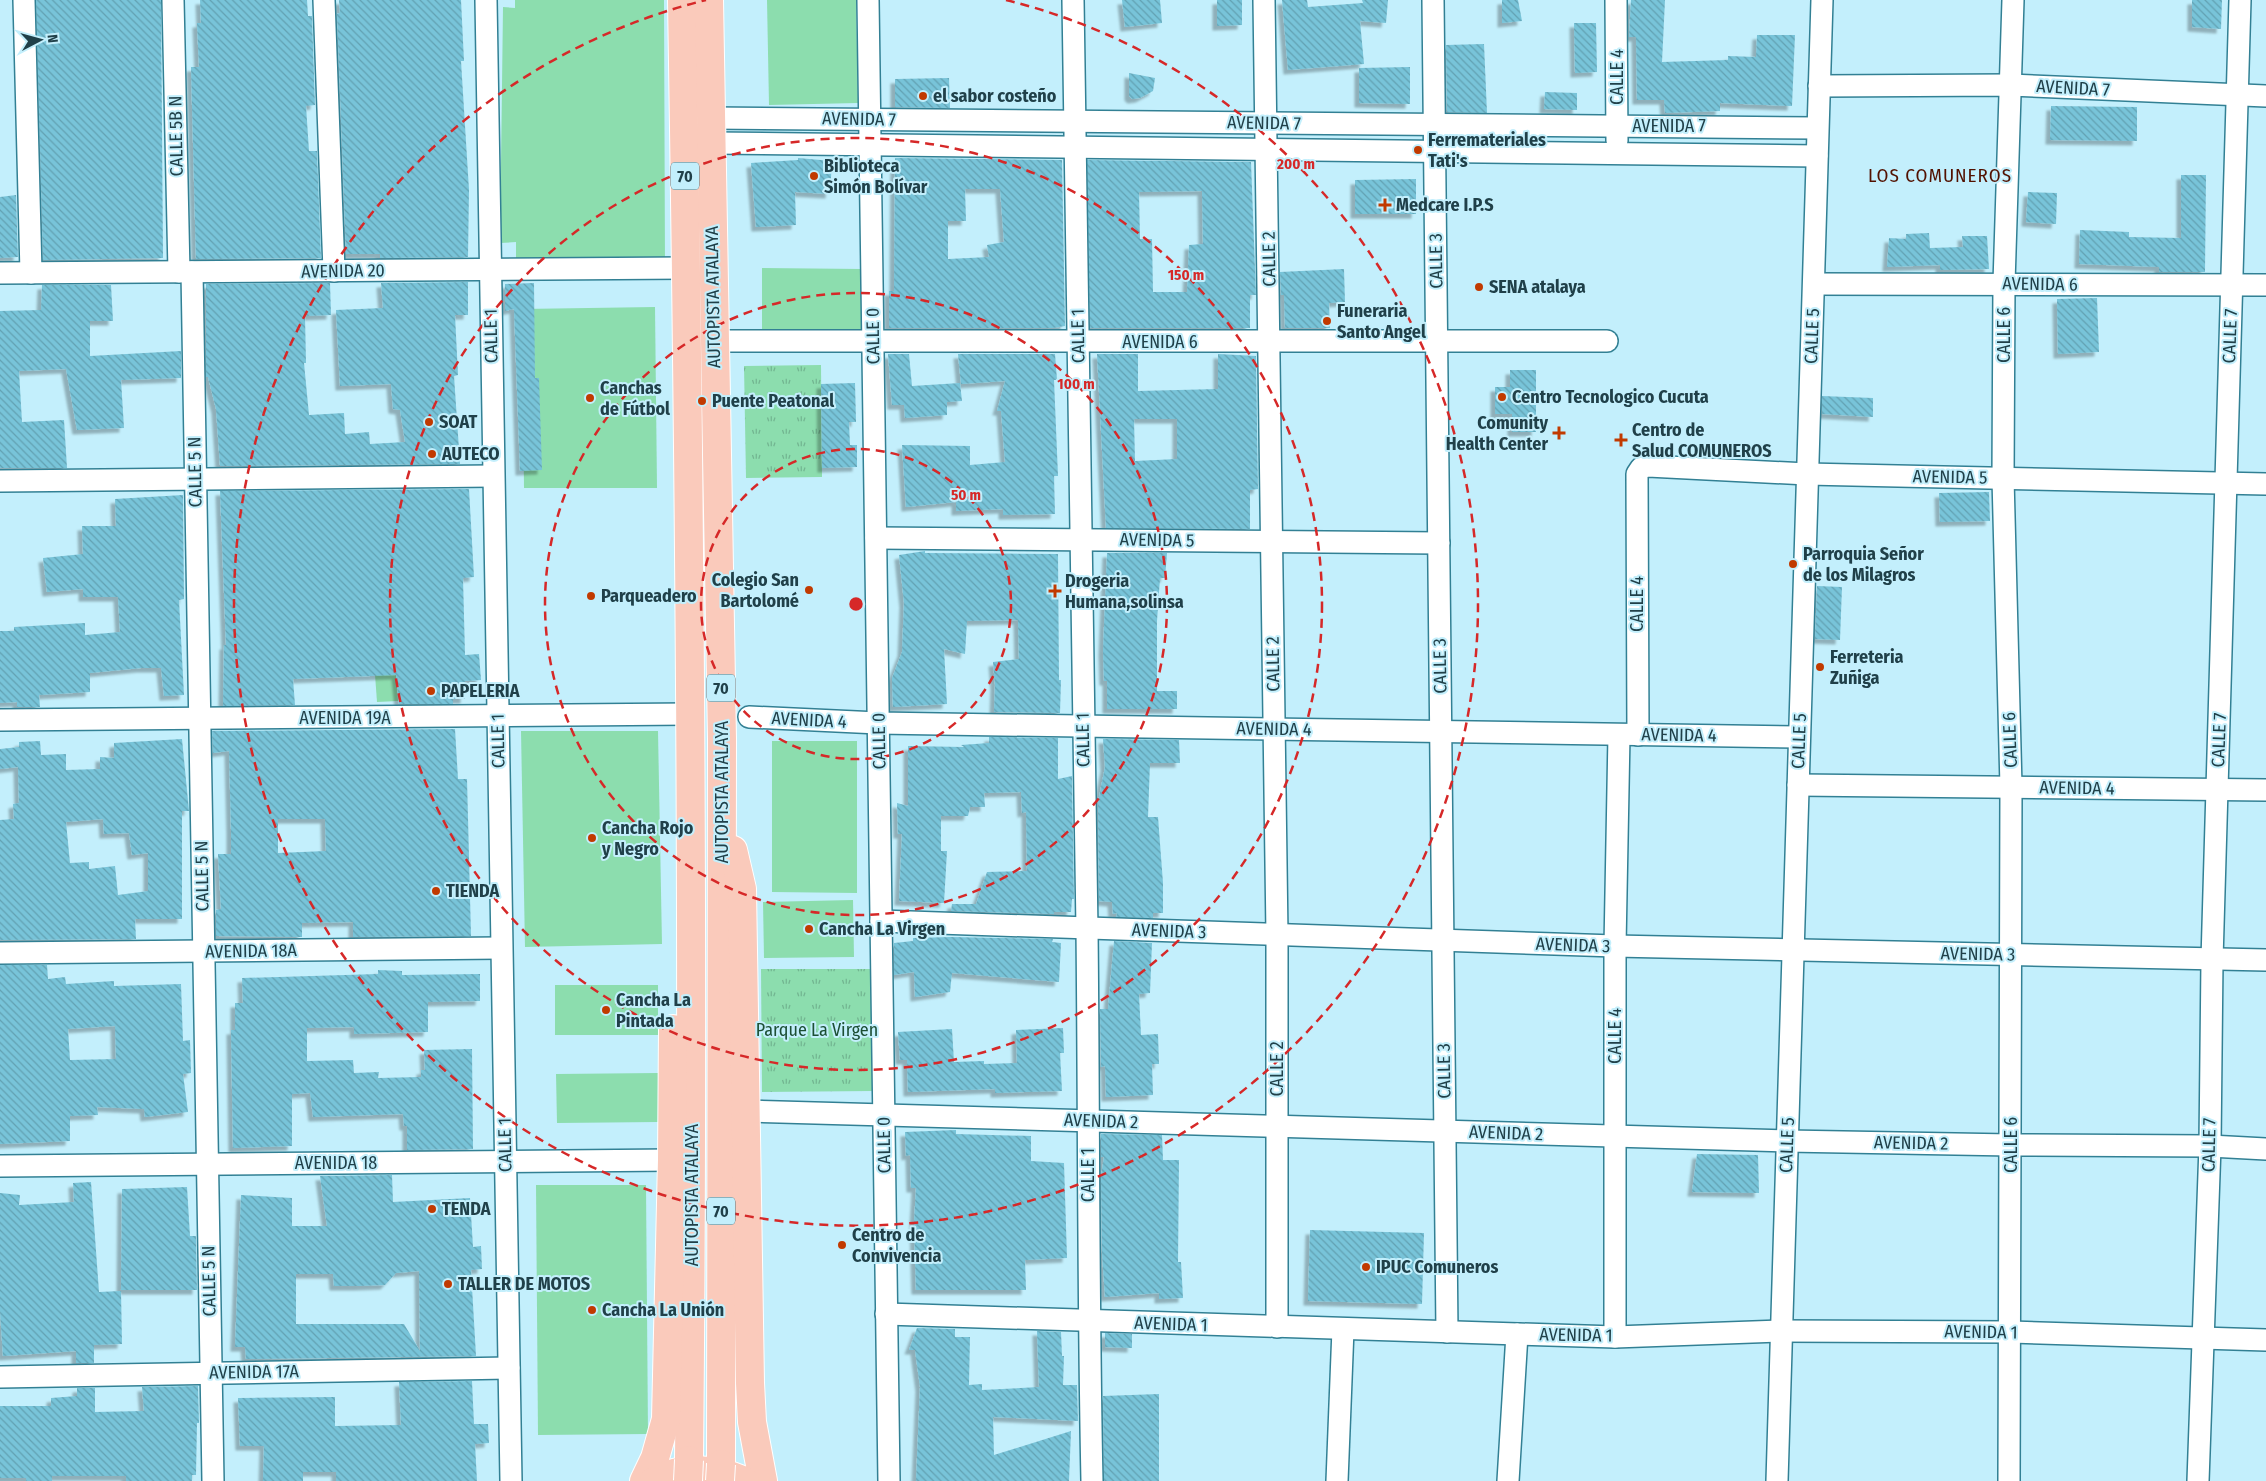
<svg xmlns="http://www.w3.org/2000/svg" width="2266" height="1481" font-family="'Fira Sans Condensed',sans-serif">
<defs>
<pattern id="park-tufts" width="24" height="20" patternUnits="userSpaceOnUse" patternTransform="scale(1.25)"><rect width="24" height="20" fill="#8cddae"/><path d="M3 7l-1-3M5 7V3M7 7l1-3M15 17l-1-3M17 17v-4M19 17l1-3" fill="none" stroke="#72b590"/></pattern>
<pattern id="building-back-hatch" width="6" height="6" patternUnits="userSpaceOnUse" patternTransform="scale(1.25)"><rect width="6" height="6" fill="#78c4d9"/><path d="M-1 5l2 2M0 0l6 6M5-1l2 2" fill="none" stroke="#62a1b2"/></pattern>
<filter id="shadow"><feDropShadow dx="-4.5" dy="4.5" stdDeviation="1" flood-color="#0004"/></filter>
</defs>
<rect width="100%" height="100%" fill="#c3effc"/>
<g fill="#8cddae">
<polygon points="515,0 664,0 665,268 516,264 516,242 500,243 503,7 515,8"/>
<polygon points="767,0 856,0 858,103 769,105"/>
<polygon points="762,268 862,269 864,334 762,331"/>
<polygon points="655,307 657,488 524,488 522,309"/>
<polygon points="394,632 398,701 377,702 372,633"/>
<polygon points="521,731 658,731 662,944 525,947"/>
<polygon points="772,741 857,741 857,893 772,892"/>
<polygon points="853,900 854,957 764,958 763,902"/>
<rect x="555" y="985" width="103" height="50"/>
<polygon points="658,1073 658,1122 557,1123 556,1074"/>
<polygon points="536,1185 646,1185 648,1434 538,1435"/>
</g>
<g fill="url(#park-tufts)">
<polygon points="821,365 822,477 746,478 744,366"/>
<polygon points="761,969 873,969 873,1091 762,1092"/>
</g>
<g fill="url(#building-back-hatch)" fill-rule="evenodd" filter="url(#shadow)">
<polygon points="36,0 161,0 163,258 43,260"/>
<polygon points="200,0 307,0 308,16 312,16 315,105 306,106 309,151 317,151 321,258 196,259 191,67 199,67 197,23 201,23"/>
<polygon points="339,0 461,0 464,61 461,61 469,190 468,257 380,258 380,254 346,254 337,14 340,13"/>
<polygon points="1122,0 1160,0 1162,23 1125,27"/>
<polygon points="1217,0 1242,0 1242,25 1217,26"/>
<polygon points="1282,0 1307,0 1308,7 1363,3 1362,0 1388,0 1386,23 1360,21 1364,64 1288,70"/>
<polygon points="1502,0 1518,0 1522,21 1502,23"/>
<polygon points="1631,0 1665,0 1662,62 1728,60 1728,56 1756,57 1757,35 1795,35 1792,106 1720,103 1720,111 1665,113 1664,100 1637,100 1636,37 1629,37"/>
<polygon points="2192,0 2222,0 2221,29 2192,27"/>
<polygon points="1574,23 1596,23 1597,72 1575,73"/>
<polygon points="1484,44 1487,113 1447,112 1446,45"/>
<polygon points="1410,67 1410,104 1359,103 1359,68"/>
<polygon points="1129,73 1155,78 1153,91 1140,98 1132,99 1129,96"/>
<polygon points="949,78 950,108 895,107 895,79"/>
<polygon points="1545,92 1577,93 1577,110 1544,109"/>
<polygon points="2051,106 2137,107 2137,141 2050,140"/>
<polygon points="798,158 832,161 830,194 795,192 796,225 756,227 751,163 798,160"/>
<path d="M895,158L1062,160L1065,326L1053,328H889V291H894ZM965,189H1000L1004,242L987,245L989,257L948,259V221H966Z"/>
<path d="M1087,160L1251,162L1256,295H1250V328H1090ZM1202,191L1203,244L1189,245L1187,292H1153L1152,239H1140L1139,192Z"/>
<polygon points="2181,175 2206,175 2205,272 2159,272 2159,267 2079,264 2080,230 2129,232 2129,237 2181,238"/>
<polygon points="1416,179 1416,214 1355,214 1355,180"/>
<polygon points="2028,192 2057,193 2056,224 2026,222"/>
<polygon points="16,195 18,257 0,258 0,197"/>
<polygon points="1929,233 1930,248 1963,247 1962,236 1987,236 1989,269 1940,270 1940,265 1887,267 1889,238 1906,239 1906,234"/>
<polygon points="1344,269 1345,302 1329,303 1330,328 1285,328 1284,295 1281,295 1280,272"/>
<polygon points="468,282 468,315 455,315 458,375 454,376 460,464 220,466 216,409 208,377 206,377 206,284 330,283 331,315 305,316 306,363 304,363 309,415 344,413 345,434 369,432 370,444 405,442 400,410 393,409 391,384 340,386 336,310 383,308 381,283"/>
<polygon points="534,283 535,378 539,378 542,470 520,471 514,309 505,311 505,284"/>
<polygon points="42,285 111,285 113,321 90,321 90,356 181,351 181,378 121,380 124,428 77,430 66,369 19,371 22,422 64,420 67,468 0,468 0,311 41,310"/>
<polygon points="2097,298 2099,352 2058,354 2057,299"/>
<polygon points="888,354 909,354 912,386 960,383 962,401 947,402 947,415 905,418 904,405 892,405"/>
<polygon points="958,354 1055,354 1057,380 1054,380 1058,476 1054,476 1055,514 1003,515 1003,509 956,511 956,502 906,507 902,445 970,446 970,465 1005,462 1001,411 997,411 1005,381 961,384"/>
<path d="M1097,354H1138V391L1218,389V354L1256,356L1258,489L1250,490V529L1106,528ZM1134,419H1177V459L1135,461Z"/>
<polygon points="1510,370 1536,370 1536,432 1512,432 1512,414 1495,414 1495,387 1510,387"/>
<polygon points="855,383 856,422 849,422 850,445 857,445 857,467 822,468 821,384"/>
<polygon points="1822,396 1873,398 1873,417 1822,414"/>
<polygon points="469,489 474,577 463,578 465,655 479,654 481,680 465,681 465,699 453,699 453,704 399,704 396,675 293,679 295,705 223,706 224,645 226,645 220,491"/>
<polygon points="1989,492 1990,521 1940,522 1939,493"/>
<polygon points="183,495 184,599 179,600 184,695 164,696 161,668 141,668 90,673 90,692 39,695 40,707 17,707 17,702 0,703 0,631 14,631 14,627 85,623 85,635 120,632 118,597 83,597 83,589 47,592 43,558 83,554 82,526 116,526 115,499"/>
<polygon points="925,551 925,553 1058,554 1059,680 1061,680 1060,713 994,712 995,685 993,662 1019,659 1018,620 967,621 965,654 944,649 947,704 893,707 892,678 902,652 904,603 899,555"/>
<polygon points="1107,553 1167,553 1165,578 1160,578 1157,621 1157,691 1177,691 1177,709 1107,709 1107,681 1104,681 1103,651"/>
<polygon points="1817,586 1842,587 1840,640 1815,639"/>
<path d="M455,729L458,779H467L471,936L353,937V922L302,923V937L216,936V910L221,909L218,854H231V829L229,751L213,753L212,731ZM278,819H325L326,851L278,853Z"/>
<polygon points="989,737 1058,738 1058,779 1072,776 1074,899 1072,899 1071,912 1054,912 1054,914 951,911 952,904 976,904 987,872 1027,871 1026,812 1022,813 1021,792 984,793 985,807 970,807 968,816 941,816 941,851 947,851 944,903 899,901 902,834 898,834 897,803 908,806 908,746 964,747 961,745 989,743"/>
<path d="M182,739L189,811H182V919H135L136,939L0,940V820L14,819L13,804L19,803L18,767L0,769V749L19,747V742L40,741L41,755L66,754V770L100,769V757L114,758V743ZM103,819L104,834L129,833L132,855L148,853V891L118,895L115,866L89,869V862L70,863L66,822Z"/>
<polygon points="1103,739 1179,740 1180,763 1150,763 1148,817 1158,817 1163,883 1163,913 1153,913 1153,918 1116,917 1117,913 1113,914 1112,902 1099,901 1098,802 1105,767"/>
<polygon points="951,937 1053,939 1052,942 1061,943 1059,982 952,973 950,992 915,997 914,972 894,975 894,943 913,941 913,938"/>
<polygon points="1114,941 1152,943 1150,993 1139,994 1141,1035 1158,1034 1159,1064 1152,1064 1153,1095 1106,1097 1105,1066 1101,1067 1100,1009 1108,1009"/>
<path d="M0,965H47L48,979L65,977L66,984L114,981V986L181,984L183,1041L190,1040L191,1073L183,1074L188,1112L145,1117L144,1109L97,1107L98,1115L70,1116V1141L0,1144ZM115,1026L116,1059L70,1060L68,1029Z"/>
<polygon points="378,970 402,971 402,975 480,974 480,1001 428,1002 428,1032 354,1034 354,1027 307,1028 307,1061 353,1060 354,1073 379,1072 378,1078 421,1077 421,1070 425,1070 424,1050 472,1049 473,1149 407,1150 407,1126 404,1126 403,1114 313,1117 310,1093 292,1094 292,1146 233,1148 231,1030 235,1030 235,1003 243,1003 242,978 378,974"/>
<polygon points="1063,1028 1064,1053 1060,1053 1062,1091 995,1093 995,1089 908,1092 907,1060 900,1060 898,1032 952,1029 954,1062 984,1061 984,1064 1017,1063 1016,1030"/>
<polygon points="956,1130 956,1134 1031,1136 1031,1161 1064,1163 1067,1258 1025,1260 1026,1290 916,1290 914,1223 916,1188 911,1188 910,1155 906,1156 905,1132"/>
<polygon points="1101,1134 1162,1135 1163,1160 1179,1160 1178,1262 1181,1262 1183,1298 1159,1299 1159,1293 1105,1297 1102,1253 1101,1177 1104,1157 1101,1157"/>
<polygon points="1697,1154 1758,1155 1759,1193 1692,1192"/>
<path d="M392,1175L393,1202L470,1198L473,1247L481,1246L482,1269L471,1270L476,1356L246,1359L245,1347H235L241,1195L292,1198V1226H327L320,1176ZM419,1271L420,1351L404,1324H296V1274H333L334,1286H358L385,1285L396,1273Z"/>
<polygon points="91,1182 99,1292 121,1291 122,1344 94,1345 94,1363 76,1363 76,1351 3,1356 0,1311 0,1193 20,1195 19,1205 74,1202 73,1183"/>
<polygon points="187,1187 190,1236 196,1236 197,1290 121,1290 122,1189"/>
<polygon points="1310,1230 1424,1233 1422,1304 1308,1301"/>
<polygon points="917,1328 955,1329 955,1337 970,1337 969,1385 982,1384 982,1390 1039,1387 1037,1331 1061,1332 1062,1356 1064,1356 1063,1385 1077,1385 1078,1421 993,1417 994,1455 1071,1431 1069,1481 916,1481 920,1387 915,1350 909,1350"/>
<polygon points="1105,1333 1132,1334 1132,1348 1105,1347"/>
<polygon points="472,1381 474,1424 488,1424 489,1443 475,1444 477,1481 336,1481 336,1472 303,1472 303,1481 263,1481 264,1446 240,1446 238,1398 335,1397 335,1426 401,1425 399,1382"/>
<polygon points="198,1386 199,1423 197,1423 196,1475 192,1475 192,1481 126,1481 126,1476 52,1476 52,1481 26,1481 26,1478 0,1478 0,1406 51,1406 51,1398 77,1396 77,1388 95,1388 95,1412 144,1411 142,1387"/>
<polygon points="1159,1394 1159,1481 1104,1481 1103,1396"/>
</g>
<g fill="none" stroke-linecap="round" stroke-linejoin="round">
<defs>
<g id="minor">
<polyline points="24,0 31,273"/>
<polyline points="173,0 179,272"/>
<polyline points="324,0 334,271"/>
<polyline points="486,0 511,1481"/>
<polyline points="868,0 889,1481"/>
<path d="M1073,0C1076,310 1084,620 1087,930C1089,1114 1088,1297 1092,1481"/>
<polyline points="1264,0 1277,935 1277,1327"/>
<polyline points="1433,0 1447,1332"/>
<polyline points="1616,0 1617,141"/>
<polyline points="1819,86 2010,85 2266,96"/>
<polyline points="711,118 1817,128"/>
<polyline points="712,143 1817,156"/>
<polyline points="192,272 213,1481"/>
<polyline points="0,273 687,268"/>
<polyline points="1814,284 2266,285"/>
<polyline points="713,341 1607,341"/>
<polyline points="0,481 493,476"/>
<polyline points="876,538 1439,543"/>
<polyline points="749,717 878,723 1799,737"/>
<polyline points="0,720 690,714"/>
<polyline points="1638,735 1637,474 1641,468 1648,466 1807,474 2266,484"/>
<polyline points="1798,785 2266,790"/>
<polyline points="881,921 1615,946 2266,960"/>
<polyline points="0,953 501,948"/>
<polyline points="746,1111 1787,1141 2011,1145 2210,1146 2266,1149"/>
<polyline points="0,1166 672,1160"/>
<polyline points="886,1314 1615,1337 1781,1331 2011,1332 2266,1340"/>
<polyline points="1615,1337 1615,946 1619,735"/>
<polyline points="0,1377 509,1368"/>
<polyline points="1337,1481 1343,1329"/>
<polyline points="1508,1481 1517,1334"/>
<polyline points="1777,1481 1822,0"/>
<polyline points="2009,1481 2011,787 2003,478 2004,283 2013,0"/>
<polyline points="2198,1481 2210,1146 2212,960 2240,0"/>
</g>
<g id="major">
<path d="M682,0C690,487 694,974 689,1460"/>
<polyline points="709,0 722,739 721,1464"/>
<polyline points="733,850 742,889 750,1383 752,1422 763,1481"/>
<polyline points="644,1481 655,1458 666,1419 672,1160 673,1029"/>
<path d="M654,1481C683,1465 716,1468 745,1481"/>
</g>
</defs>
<use href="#minor" stroke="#328094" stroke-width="24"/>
<use href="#major" stroke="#fff" stroke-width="30"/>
<use href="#minor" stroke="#fff" stroke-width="21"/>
<use href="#major" stroke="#facabb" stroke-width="28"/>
<defs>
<g id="major-bridge">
<polyline points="688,1481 689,1460"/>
<polyline points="720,1481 721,1464"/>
</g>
</defs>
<use href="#major-bridge" stroke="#fff" stroke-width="30" stroke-linecap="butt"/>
<use href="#major-bridge" stroke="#facabb" stroke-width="28"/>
</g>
<g fill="none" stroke="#d62828" stroke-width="2.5" stroke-dasharray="9 6">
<circle cx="856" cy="604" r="155"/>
<circle cx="856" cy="604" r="311"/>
<circle cx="856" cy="604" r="466"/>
<path d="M1006 0A622 622 0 1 1 706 0"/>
</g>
<g fill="#c13a00" stroke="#c3effc" stroke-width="2">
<circle cx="923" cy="96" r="5"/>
<circle cx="1418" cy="150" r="5"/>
<circle cx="814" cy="176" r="5"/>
<path d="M1382.5 197.5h5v5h5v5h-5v5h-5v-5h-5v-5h5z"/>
<circle cx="1479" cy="287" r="5"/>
<circle cx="1327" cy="321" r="5"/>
<circle cx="1502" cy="397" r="5"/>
<circle cx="590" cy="398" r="5"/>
<circle cx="702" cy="401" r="5"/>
<circle cx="429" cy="422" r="5"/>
<path d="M1556.5 425.5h5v5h5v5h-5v5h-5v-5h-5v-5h5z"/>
<path d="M1618.5 432.5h5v5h5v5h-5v5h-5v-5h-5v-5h5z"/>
<circle cx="432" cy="454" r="5"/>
<circle cx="1793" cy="564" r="5"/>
<circle cx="809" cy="590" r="5"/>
<path d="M1052.5 583.5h5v5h5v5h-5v5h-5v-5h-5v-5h5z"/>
<circle cx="591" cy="596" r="5"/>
<circle cx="1820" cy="667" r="5"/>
<circle cx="431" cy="691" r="5"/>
<circle cx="592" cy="838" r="5"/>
<circle cx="436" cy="891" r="5"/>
<circle cx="809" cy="929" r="5"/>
<circle cx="606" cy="1010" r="5"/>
<circle cx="432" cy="1209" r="5"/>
<circle cx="842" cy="1245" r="5"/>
<circle cx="1366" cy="1267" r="5"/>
<circle cx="448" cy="1284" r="5"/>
<circle cx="592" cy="1310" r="5"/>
</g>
<g text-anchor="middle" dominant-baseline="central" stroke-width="4" stroke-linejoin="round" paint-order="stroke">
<g fill="#c3effc" stroke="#51747f" stroke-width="1">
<rect x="671" y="162.5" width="28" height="27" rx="4"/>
<rect x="707" y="674.5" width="28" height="27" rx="4"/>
<rect x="707" y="1197.5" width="28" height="27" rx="4"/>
</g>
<g font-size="16" font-weight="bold" fill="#204049">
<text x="685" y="176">70</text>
<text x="721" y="688">70</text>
<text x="721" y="1211">70</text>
</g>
<g font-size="18" fill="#204049" stroke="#c3effc">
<text transform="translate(1617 77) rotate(-90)">CALLE 4</text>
<text transform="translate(2073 88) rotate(3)">AVENIDA 7</text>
<text transform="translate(859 119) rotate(1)">AVENIDA 7</text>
<text transform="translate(1264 123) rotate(1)">AVENIDA 7</text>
<text x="1669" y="126">AVENIDA 7</text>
<text transform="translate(176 136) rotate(-91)">CALLE 5B N</text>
<text transform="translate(1269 259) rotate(-91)">CALLE 2</text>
<text transform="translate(1436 261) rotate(-91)">CALLE 3</text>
<text transform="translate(343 271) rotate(-1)">AVENIDA 20</text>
<text transform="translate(2040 284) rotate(1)">AVENIDA 6</text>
<text transform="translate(713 297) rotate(-91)">AUTOPISTA ATALAYA</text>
<text transform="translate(2004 335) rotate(-90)">CALLE 6</text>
<text transform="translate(491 336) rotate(-91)">CALLE 1</text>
<text transform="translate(873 336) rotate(-91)">CALLE 0</text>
<text transform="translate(1078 336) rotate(-91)">CALLE 1</text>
<text transform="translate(1812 336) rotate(-88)">CALLE 5</text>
<text transform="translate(2230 336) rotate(-88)">CALLE 7</text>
<text x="1160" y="342">AVENIDA 6</text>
<text transform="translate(195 472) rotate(-91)">CALLE 5 N</text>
<text transform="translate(1950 477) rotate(1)">AVENIDA 5</text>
<text transform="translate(1157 540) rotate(1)">AVENIDA 5</text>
<text transform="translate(1637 604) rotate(-90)">CALLE 4</text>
<text transform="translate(1273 664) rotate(-91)">CALLE 2</text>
<text transform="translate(1440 666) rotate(-91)">CALLE 3</text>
<text x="345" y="718">AVENIDA 19A</text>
<text transform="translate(809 720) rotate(3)">AVENIDA 4</text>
<text transform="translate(1274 729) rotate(1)">AVENIDA 4</text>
<text transform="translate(1679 735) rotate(1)">AVENIDA 4</text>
<text transform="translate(1083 740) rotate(-91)">CALLE 1</text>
<text transform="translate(2010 740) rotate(-92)">CALLE 6</text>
<text transform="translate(2219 740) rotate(-88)">CALLE 7</text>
<text transform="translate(498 741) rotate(-91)">CALLE 1</text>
<text transform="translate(879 741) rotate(-91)">CALLE 0</text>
<text transform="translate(1799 741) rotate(-88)">CALLE 5</text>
<text transform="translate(2077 788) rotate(1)">AVENIDA 4</text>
<text transform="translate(722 792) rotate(-90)">AUTOPISTA ATALAYA</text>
<text transform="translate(202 876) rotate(-91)">CALLE 5 N</text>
<text transform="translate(1169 931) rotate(2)">AVENIDA 3</text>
<text transform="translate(1573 945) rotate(2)">AVENIDA 3</text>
<text transform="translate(251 951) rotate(-1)">AVENIDA 18A</text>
<text transform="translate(1978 954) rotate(1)">AVENIDA 3</text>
<text transform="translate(1615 1036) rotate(-90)">CALLE 4</text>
<text transform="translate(1277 1069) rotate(-90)">CALLE 2</text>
<text transform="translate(1444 1071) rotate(-91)">CALLE 3</text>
<text transform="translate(1101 1121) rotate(2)">AVENIDA 2</text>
<text transform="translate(1506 1133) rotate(2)">AVENIDA 2</text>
<text transform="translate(1911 1143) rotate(1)">AVENIDA 2</text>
<text transform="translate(505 1145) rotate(-91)">CALLE 1</text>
<text transform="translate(884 1145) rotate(-91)">CALLE 0</text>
<text transform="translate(1787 1145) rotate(-88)">CALLE 5</text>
<text transform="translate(2011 1145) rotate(-90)">CALLE 6</text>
<text transform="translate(2209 1145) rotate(-89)">CALLE 7</text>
<text x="336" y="1163">AVENIDA 18</text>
<text transform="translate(1088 1175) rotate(-90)">CALLE 1</text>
<text transform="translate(692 1195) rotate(-90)">AUTOPISTA ATALAYA</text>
<text transform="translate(209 1281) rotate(-91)">CALLE 5 N</text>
<text transform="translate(1171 1324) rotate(2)">AVENIDA 1</text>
<text transform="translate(1981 1332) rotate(1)">AVENIDA 1</text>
<text transform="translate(1576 1335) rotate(1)">AVENIDA 1</text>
<text transform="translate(254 1372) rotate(-1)">AVENIDA 17A</text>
</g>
<g font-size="18" font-weight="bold" fill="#204049" stroke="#c3effc" text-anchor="start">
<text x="933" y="96">el sabor costeño</text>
<text x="1428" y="140">Ferremateriales<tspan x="1428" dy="21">Tati's</tspan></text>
<text x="824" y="166">Biblioteca<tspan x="824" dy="21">Simón Bolívar</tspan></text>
<text x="1396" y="205">Medcare I.P.S</text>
<text x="1489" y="287">SENA atalaya</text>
<text x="1337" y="311">Funeraria<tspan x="1337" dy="21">Santo Angel</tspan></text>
<text x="600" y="388">Canchas<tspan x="600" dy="21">de Fútbol</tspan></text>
<text x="1512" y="397">Centro Tecnologico Cucuta</text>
<text x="712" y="401">Puente Peatonal</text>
<text x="439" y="422">SOAT</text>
<text x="1548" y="423" text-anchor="end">Comunity<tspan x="1548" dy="21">Health Center</tspan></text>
<text x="1632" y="430">Centro de<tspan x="1632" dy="21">Salud COMUNEROS</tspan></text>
<text x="442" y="454">AUTECO</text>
<text x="1803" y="554">Parroquia Señor<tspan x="1803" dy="21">de los Milagros</tspan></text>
<text x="799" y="580" text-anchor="end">Colegio San<tspan x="799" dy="21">Bartolomé</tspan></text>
<text x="1065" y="581">Drogeria<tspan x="1065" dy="21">Humana,solinsa</tspan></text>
<text x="601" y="596">Parqueadero</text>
<text x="1830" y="657">Ferreteria<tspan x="1830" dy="21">Zuñiga</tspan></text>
<text x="441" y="691">PAPELERIA</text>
<text x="602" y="828">Cancha Rojo<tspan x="602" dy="21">y Negro</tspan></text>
<text x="446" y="891">TIENDA</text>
<text x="819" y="929">Cancha La Virgen</text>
<text x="616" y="1000">Cancha La<tspan x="616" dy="21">Pintada</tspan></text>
<text x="442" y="1209">TENDA</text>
<text x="852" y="1235">Centro de<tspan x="852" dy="21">Convivencia</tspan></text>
<text x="1376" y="1267">IPUC Comuneros</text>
<text x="458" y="1284">TALLER DE MOTOS</text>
<text x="602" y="1310">Cancha La Unión</text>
</g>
<g font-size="18" fill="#1c4f34" stroke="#c3effc">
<text x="817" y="1030">Parque La Virgen</text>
</g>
<g font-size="19" letter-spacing="1" fill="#521100" stroke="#c3effc">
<text x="1940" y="175">LOS COMUNEROS</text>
</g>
</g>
<circle cx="856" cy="604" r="8" fill="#d62828" stroke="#c3effc" stroke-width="2.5"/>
<g font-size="15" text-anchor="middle" font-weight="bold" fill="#d62828" stroke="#c3effc" stroke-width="4" stroke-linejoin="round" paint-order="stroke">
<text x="1296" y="169">200 m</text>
<text x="1186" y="280">150 m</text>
<text x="1076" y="389">100 m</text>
<text x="966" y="500">50 m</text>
</g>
<g transform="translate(40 40) rotate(84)" stroke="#c3effc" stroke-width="4" paint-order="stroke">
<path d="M0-4L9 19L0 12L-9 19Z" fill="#204049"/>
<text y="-8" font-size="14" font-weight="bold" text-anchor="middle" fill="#204049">N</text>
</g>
</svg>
